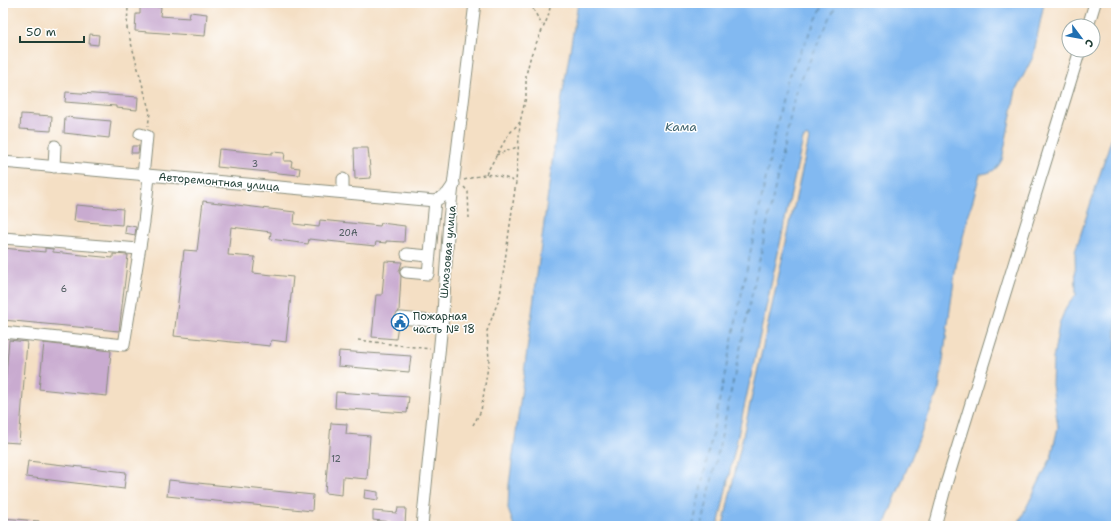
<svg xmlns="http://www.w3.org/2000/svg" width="1119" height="529" font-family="'Shantell Sans',sans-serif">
<rect width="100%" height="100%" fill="#fff"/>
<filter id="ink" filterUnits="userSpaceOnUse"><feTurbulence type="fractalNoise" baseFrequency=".025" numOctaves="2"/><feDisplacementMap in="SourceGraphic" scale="8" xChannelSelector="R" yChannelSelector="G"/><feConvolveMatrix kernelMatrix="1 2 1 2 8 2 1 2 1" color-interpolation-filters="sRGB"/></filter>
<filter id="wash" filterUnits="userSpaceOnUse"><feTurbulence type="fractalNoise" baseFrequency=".012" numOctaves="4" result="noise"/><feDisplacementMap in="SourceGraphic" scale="16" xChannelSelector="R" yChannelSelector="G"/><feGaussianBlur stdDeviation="0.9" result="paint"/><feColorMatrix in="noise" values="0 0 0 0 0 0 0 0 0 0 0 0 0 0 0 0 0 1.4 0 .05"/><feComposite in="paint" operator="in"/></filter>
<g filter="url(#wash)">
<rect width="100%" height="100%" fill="#f4dfc4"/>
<g fill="#82b9f1" stroke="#507b92">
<path d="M578,3H1044L1033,57L1016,90L1002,160C996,171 991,173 980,174L957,259L939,389L884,526H723L809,139L807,136L803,139L718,526H514L508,509L509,485L556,133Z"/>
<polygon points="1116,124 1116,526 1017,526 1051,458 1058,427 1052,385 1053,359 1059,325 1066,307 1076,295 1075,252"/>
</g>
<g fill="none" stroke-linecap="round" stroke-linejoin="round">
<g stroke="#3d626d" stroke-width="1" stroke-dasharray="5 4" stroke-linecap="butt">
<polyline points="693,526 786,82 824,3"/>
<polyline points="702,526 796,90 837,3"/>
</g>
</g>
<g id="blocks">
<g fill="#c9abd0">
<polygon points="140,3 157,3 157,7 161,7 160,16 189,18 190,12 207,14 205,36 135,31 136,14 140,14"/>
<polygon points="90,34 99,35 98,45 89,44"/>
<polygon points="66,92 138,97 137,110 116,108 116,106 65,102"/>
<polygon points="21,114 52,116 51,131 20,129"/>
<polygon points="65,117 111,121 109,138 64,133"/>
<polygon points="132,146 139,146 138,153 131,153"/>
<polygon points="354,148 368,148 371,178 355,179"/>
<polygon points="219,149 272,154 272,152 285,153 284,161 292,161 291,167 300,168 299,175 217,167"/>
<polygon points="203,201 295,212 294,224 319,227 320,220 380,226 381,223 405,226 404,242 386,241 386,243 376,242 375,246 309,239 308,244 270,239 271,232 231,227 228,255 255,257 253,273 293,277 286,342 271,340 270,346 174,336 184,250 197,251"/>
<polygon points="76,205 123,209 122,225 74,221"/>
<polygon points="126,225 136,227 135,235 125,233"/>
<polygon points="3,248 45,252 45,248 53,249 53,252 113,258 113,254 128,255 119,331 3,320"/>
<polygon points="385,261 402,262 399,272 401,276 399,311 394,318 398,324 396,339 372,337 376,295 382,295"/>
<polygon points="9,340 27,342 19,443 3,442 3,409"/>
<polygon points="44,343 111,351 107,396 39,389"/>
<polygon points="339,351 411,356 409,372 338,366"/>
<polygon points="336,392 409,397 407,413 335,408"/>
<polygon points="331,423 347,424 346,434 370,436 367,479 343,477 342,495 325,493"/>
<polygon points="28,461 126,472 124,489 26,477"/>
<polygon points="169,480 313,495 312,511 167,496"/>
<polygon points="365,490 378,492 378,500 364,498"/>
<polygon points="398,508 406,508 405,526 391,526 391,522 373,520 373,511 397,513"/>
<polygon points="3,518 39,521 38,526 3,526"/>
</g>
</g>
</g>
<g filter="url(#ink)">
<use href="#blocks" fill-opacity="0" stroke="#8a8e7c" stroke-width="1"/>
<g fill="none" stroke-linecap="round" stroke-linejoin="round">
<defs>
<g id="minor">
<polyline points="1088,26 1095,3"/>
<polyline points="140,134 147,136 143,176"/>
<polyline points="3,162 435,201 447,194 454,184"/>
<polyline points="54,167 55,146"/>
<polyline points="343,192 343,179"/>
<polyline points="3,238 139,249"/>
<polyline points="407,254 429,256"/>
<polyline points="406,272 428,274 435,201"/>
<polyline points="401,318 442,322"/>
<polyline points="3,332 124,345 144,222 149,177"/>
<polyline points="422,526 443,313 449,219 475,3"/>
<polyline points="935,526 947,481 1080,50"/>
</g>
</defs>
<use href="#minor" stroke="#8a8e7c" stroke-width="13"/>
<g stroke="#8a8e7c" stroke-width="1.5" stroke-dasharray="3 3" stroke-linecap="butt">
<polyline points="126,3 128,7 127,28 150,113 148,126"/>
<polyline points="533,3 533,9 542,25"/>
<polyline points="496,155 517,147"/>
<polyline points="486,174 508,135 520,122"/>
<path d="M464,180C489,173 492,172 516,182"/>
<polyline points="464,187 468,192 469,218"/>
<polyline points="358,340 430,349"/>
<polyline points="473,425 481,411 489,360 487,331 500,296 516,182 520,122 526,97 526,75 531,55 548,17 551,3"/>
</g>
<use href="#minor" stroke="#fff" stroke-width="11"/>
</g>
</g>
<defs>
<symbol id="civic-ring" viewBox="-11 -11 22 22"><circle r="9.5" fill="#fff" stroke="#1f6fb2" stroke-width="1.5"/><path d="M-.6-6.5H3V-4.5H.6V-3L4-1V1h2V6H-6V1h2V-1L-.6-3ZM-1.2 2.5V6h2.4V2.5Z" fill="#1f6fb2"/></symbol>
</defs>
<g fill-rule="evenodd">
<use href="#civic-ring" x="390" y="312" width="20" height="20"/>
</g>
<g text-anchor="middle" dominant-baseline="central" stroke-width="3" stroke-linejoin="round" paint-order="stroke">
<g font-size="9" fill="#4a585b">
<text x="255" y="164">3</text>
<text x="348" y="233">20А</text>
<text x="64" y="289">6</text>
<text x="336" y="459">12</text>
</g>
<g font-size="11" fill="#1f3d34" stroke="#fff">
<text transform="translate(219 182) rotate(5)">Авторемонтная улица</text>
<text transform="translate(448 252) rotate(-85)">Шлюзовая улица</text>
</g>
<g font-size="11" fill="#1f3d34" stroke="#fff" text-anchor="start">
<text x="413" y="316">Пожарная<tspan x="413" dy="13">часть № 18</tspan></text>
</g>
<g font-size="12" font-style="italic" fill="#3d626d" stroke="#fff">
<text x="681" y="127">Кама</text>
</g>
</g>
<rect width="1119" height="529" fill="none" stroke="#fff" stroke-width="16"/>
<g transform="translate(1081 38) rotate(122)"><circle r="19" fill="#ffffff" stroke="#a5b1ae"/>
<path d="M0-3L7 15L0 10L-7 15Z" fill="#1f6fb2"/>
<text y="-6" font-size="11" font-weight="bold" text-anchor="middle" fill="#1f3d34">С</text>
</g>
<path d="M20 36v6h64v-6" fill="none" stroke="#1f3d34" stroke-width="2"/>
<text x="26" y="36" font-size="12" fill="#1f3d34" stroke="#ffffff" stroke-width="3" paint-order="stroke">50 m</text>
</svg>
